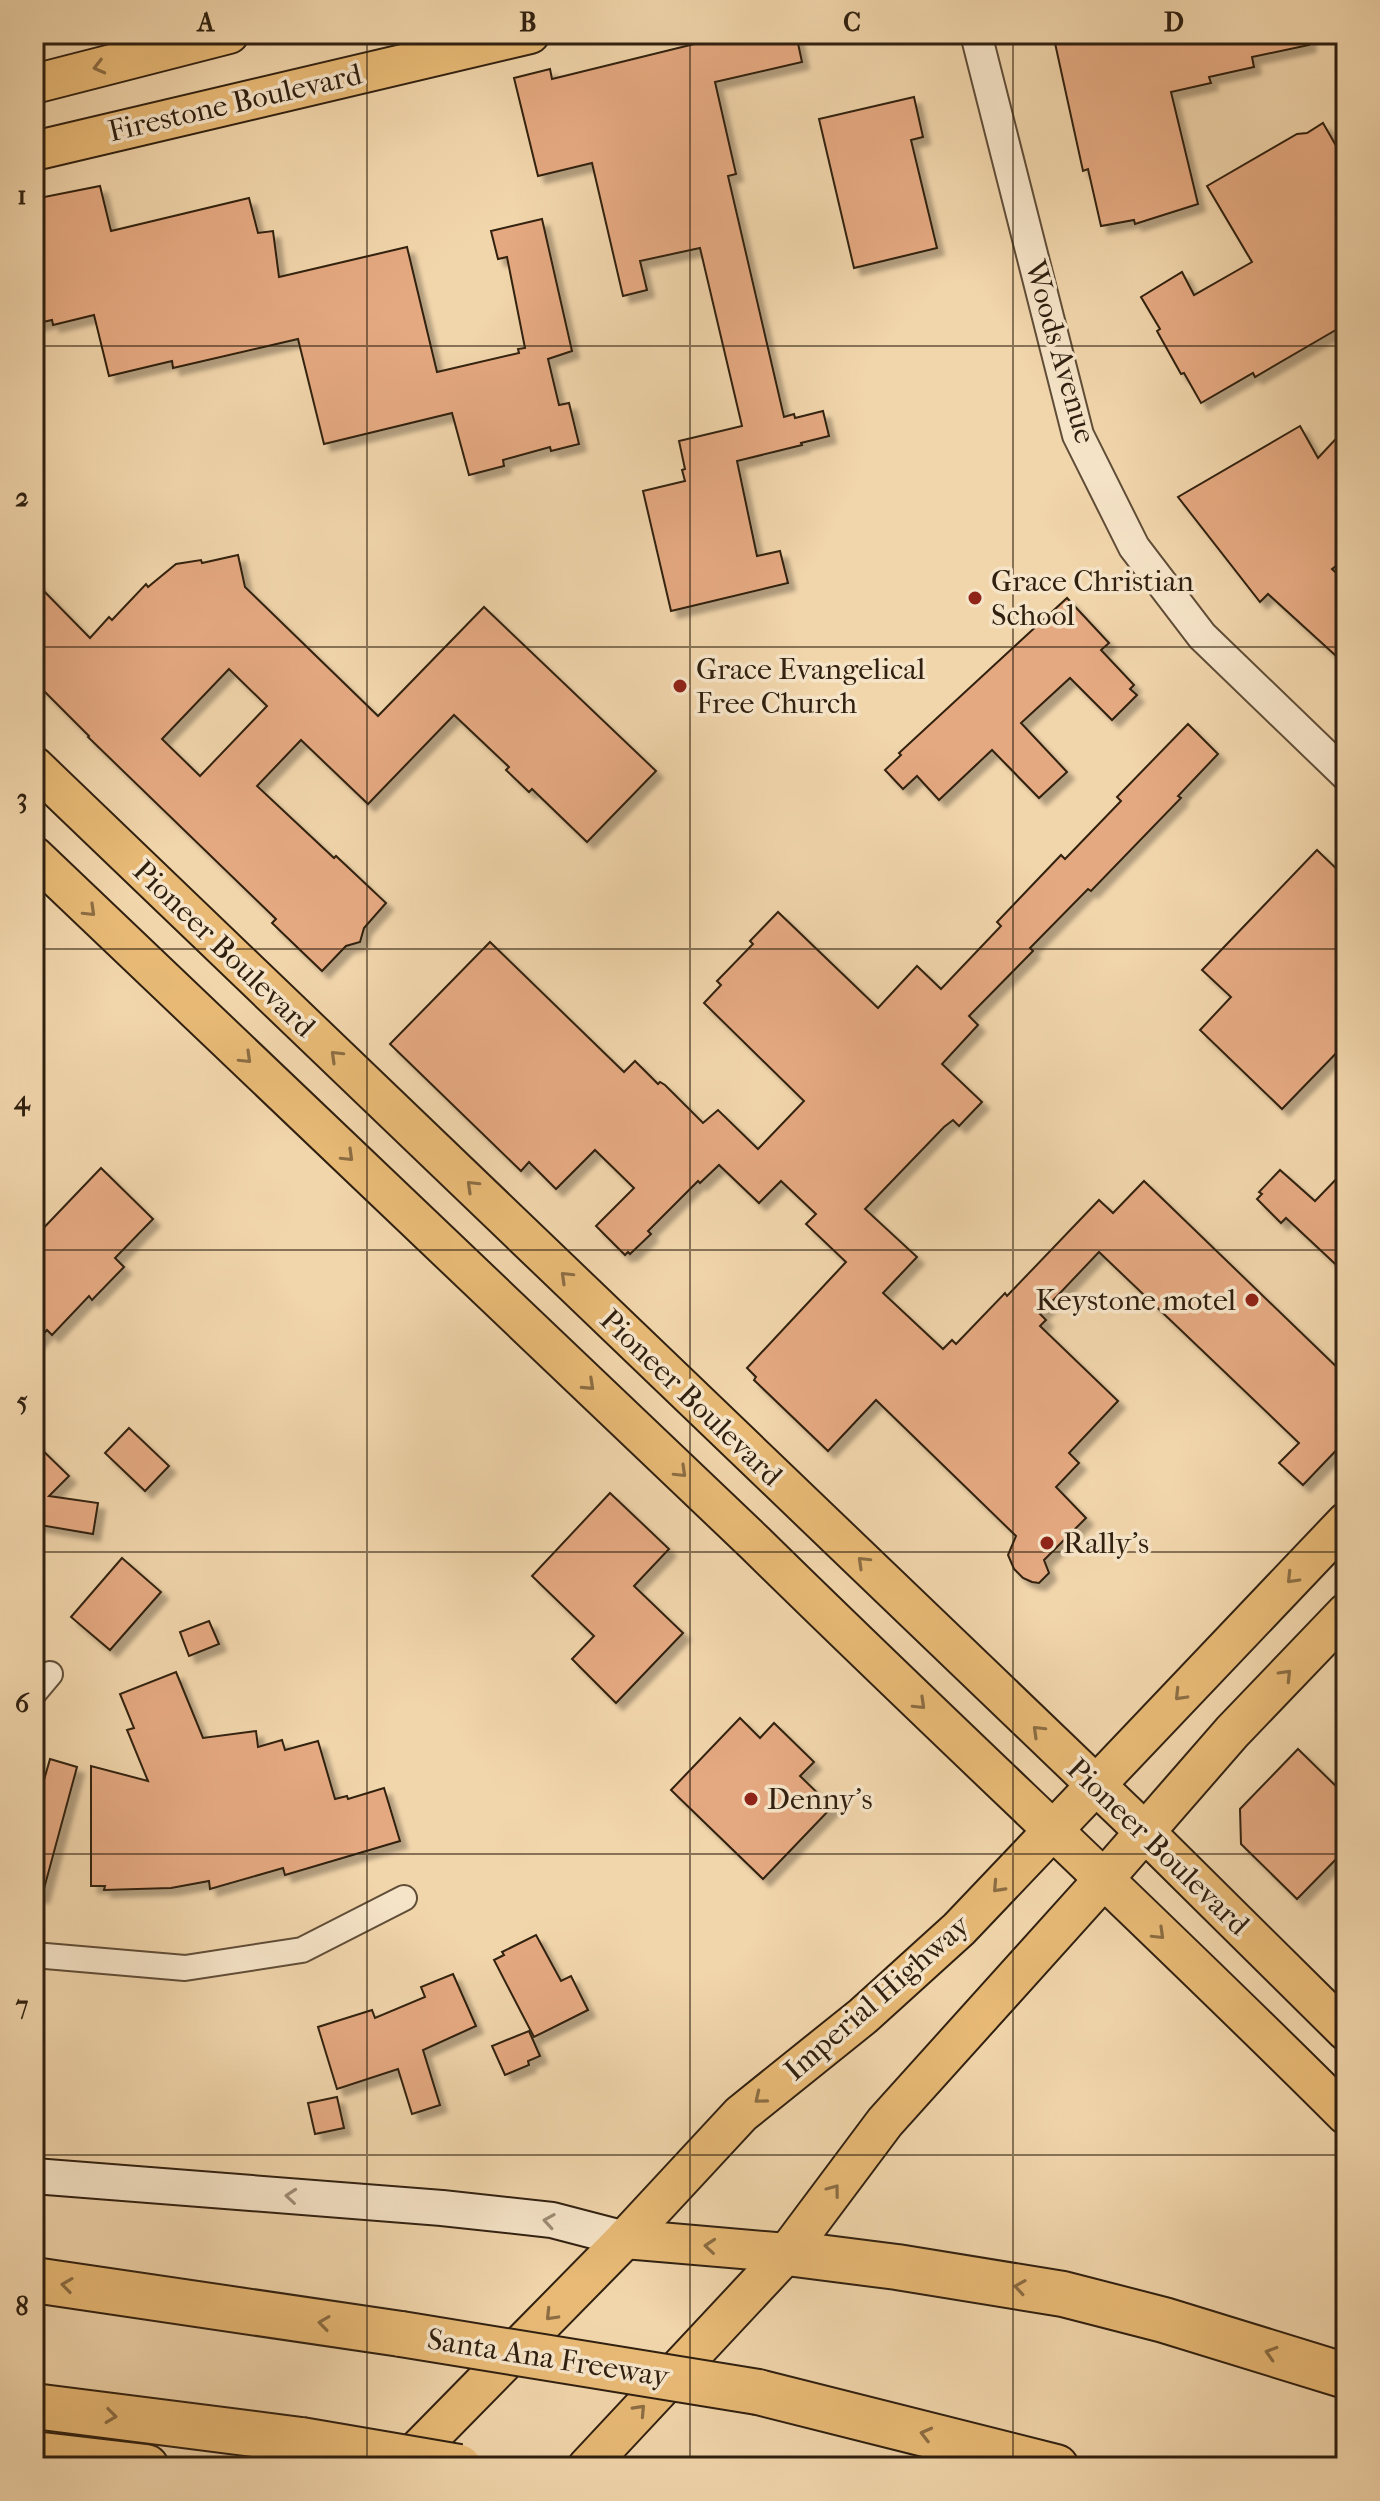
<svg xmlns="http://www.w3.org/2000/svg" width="1380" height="2501" font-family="'IM FELL French Canon',serif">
<defs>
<filter id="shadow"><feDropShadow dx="7" dy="7" stdDeviation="2" flood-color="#0004"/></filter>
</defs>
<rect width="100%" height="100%" fill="#f1d5ab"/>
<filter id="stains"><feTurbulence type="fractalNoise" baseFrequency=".0025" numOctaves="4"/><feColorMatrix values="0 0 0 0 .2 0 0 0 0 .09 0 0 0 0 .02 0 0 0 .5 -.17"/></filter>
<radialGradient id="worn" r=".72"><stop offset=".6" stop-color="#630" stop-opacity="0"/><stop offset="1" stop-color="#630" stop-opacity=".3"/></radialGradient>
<g fill="#e5a981" stroke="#302010" stroke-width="2" fill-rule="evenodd" filter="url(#shadow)">
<polygon points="735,34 796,34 802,62 715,82 736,174 728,176 784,417 794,414 795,418 823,411 829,436 801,443 802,445 737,461 757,556 780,551 788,583 671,611 643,491 685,481 682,470 685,469 679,441 742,426 700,248 640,261 647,290 623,296 592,163 538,176 514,78 550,69 552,79"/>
<polygon points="1053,34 1308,34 1309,45 1252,57 1254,67 1209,77 1211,83 1171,92 1198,204 1135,224 1134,220 1101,226 1088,169 1083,171"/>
<polygon points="914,97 923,137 911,140 937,248 854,268 819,119"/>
<polygon points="1323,123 1346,163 1346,324 1255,377 1253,373 1201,403 1184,373 1181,374 1157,331 1160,329 1141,297 1182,272 1194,295 1252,262 1207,186 1297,134 1307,133"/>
<polygon points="100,186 111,231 249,198 258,233 273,231 279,277 407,247 437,372 519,353 518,349 525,348 507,257 498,259 491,231 542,219 572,351 548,359 559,405 569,403 579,444 551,451 550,447 503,460 504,466 469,475 452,413 324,444 298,339 173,368 172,361 109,376 94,315 53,325 52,320 34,324 34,199"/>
<polygon points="1300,426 1318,458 1346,428 1346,558 1332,569 1346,582 1346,665 1268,594 1260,602 1178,497"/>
<path d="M238,555L245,587L378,716L484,607L656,771L587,842L532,789L529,792L506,770L509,767L454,715L368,804L301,740L257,786L334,858L336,856L386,903L364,928L360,942L346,946L322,971L272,923L276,919L88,737L89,736L34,681V581L90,638L109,617L112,620L146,584L148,587L176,564L201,560L202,563ZM229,669L267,706L200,776L162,739Z"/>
<polygon points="1067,598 1109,643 1101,650 1134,685 1130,689 1137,695 1112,720 1070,678 1021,723 1067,772 1039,798 992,750 939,800 917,776 903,789 885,770 901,755 899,753"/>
<polygon points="1188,724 1218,754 1178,796 1181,798 1091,891 1088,889 1030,948 1033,951 969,1016 978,1025 942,1064 982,1102 959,1126 953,1120 944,1127 865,1209 917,1257 883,1293 943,1349 952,1340 956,1344 1005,1293 1007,1296 1099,1200 1113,1213 1144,1181 1346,1376 1346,1440 1303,1485 1279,1463 1299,1443 1099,1252 1040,1314 1046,1320 1040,1326 1118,1401 1069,1453 1079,1463 1056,1487 1086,1518 1044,1560 1049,1573 1039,1583 1032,1582 1023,1578 1014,1569 1008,1555 1016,1536 876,1400 828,1451 754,1380 756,1377 747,1368 846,1262 806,1224 816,1214 781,1181 759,1203 719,1165 700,1183 698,1181 648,1231 651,1234 630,1254 628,1252 625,1255 596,1226 634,1188 595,1150 556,1189 529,1162 521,1171 390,1044 490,942 624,1072 635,1061 658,1084 660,1082 665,1085 703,1123 718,1110 758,1149 804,1101 704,1003 721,985 717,981 753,944 750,941 778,912 878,1008 917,966 941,989 1001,926 997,922 1061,855 1065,859 1121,801 1117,797"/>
<polygon points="1317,850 1346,878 1346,1043 1282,1109 1200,1030 1231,997 1202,970"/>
<polygon points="101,1168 153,1219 115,1258 124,1267 92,1300 89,1296 52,1335 47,1330 34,1344 34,1238"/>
<polygon points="1346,1169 1346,1274 1286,1218 1281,1223 1257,1199 1262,1194 1259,1192 1280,1170 1315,1201"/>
<polygon points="129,1428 169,1466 145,1491 105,1453"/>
<polygon points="34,1442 69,1476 49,1496 98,1503 93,1534 34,1524"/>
<polygon points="610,1493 669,1549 634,1586 683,1633 616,1703 572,1659 594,1636 532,1576"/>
<polygon points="122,1558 161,1592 110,1650 71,1617"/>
<polygon points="209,1621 219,1644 189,1656 180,1632"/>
<polygon points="176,1672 203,1738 256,1731 258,1747 282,1740 285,1750 318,1741 335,1799 347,1796 348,1799 384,1788 400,1841 285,1875 283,1868 210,1889 209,1881 171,1888 104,1890 105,1886 91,1886 91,1766 148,1781 127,1730 134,1728 120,1694"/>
<polygon points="740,1718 760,1738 774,1723 814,1762 800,1776 832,1807 763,1879 671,1790"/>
<polygon points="1298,1749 1346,1796 1346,1849 1297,1899 1241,1844 1240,1809"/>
<polygon points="50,1759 77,1767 42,1896 34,1895 34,1815"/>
<polygon points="536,1935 561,1981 571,1976 588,2010 534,2037 494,1960 504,1955 502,1952"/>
<polygon points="453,1974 476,2026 423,2050 440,2105 412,2114 398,2069 337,2089 318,2027 372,2010 375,2018 425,1997 421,1987"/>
<polygon points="529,2031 540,2056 528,2061 529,2065 505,2075 492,2046"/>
<polygon points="337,2097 344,2128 315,2134 308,2103"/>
</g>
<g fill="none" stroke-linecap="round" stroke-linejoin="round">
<defs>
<g id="minor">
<polyline points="34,1693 50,1674"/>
<polyline points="34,1955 185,1968 302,1950 404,1898"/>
</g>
<polyline id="tertiary" points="976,34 1078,435 1134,547 1202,636 1346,775"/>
<polyline id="secondary" points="34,2176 442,2208 552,2220 625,2239"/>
<g id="primary">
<polyline points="34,84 229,34"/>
<polyline points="34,151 530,34"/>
<polyline points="34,766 1145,1832 1346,2031"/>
<path d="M34,856L755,1543C950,1735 1152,1921 1346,2115"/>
<polyline points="625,2239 787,2253"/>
<polyline points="401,2467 625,2239 741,2114 863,2016 959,1929 1346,1522"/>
<polyline points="587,2467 787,2253 885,2122 1103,1880 1232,1732 1346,1613"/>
</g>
<g id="motorway">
<polyline points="787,2253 897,2267 1063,2294 1164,2320 1346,2376"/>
<polyline points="34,2280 401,2334"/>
<polyline points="758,2392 1056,2467"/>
<polyline points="34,2406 301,2440"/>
<polyline points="34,2454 146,2467"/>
</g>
</defs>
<use href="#minor" stroke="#604d37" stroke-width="28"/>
<use href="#tertiary" stroke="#604d37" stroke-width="34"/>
<use href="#secondary" stroke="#302010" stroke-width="38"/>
<use href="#primary" stroke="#302010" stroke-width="42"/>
<use href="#motorway" stroke="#302010" stroke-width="48"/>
<use href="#minor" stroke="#f6e4c8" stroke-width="24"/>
<use href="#tertiary" stroke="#f6e4c8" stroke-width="30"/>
<use href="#secondary" stroke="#f6e4c8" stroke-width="34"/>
<use href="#primary" stroke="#e8ba76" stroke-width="38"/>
<use href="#motorway" stroke="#e8ba76" stroke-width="44"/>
<defs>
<g id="motorway-bridge">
<polyline points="401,2334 758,2392"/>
<polyline points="301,2440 459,2467"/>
</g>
</defs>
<use href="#motorway-bridge" stroke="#302010" stroke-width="48" stroke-linecap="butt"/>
<use href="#motorway-bridge" stroke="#e8ba76" stroke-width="44"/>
</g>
<defs><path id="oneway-chevron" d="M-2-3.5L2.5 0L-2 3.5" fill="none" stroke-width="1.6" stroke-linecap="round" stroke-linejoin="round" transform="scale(2)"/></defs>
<g stroke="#8c6d43">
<use href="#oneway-chevron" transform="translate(99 67) rotate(166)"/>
<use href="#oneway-chevron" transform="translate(90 911) rotate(44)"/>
<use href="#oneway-chevron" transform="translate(336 1056) rotate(-136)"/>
<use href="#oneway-chevron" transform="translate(246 1058) rotate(44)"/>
<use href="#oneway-chevron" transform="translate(348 1156) rotate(44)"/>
<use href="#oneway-chevron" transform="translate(472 1186) rotate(-136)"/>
<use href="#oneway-chevron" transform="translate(566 1277) rotate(-136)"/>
<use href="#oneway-chevron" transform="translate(589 1385) rotate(43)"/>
<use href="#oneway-chevron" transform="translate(681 1472) rotate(44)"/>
<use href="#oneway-chevron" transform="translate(863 1562) rotate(-136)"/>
<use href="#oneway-chevron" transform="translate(1292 1578) rotate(134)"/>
<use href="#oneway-chevron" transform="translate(1286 1675) rotate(-46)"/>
<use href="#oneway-chevron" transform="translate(1180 1695) rotate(134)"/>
<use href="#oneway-chevron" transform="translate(920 1704) rotate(44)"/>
<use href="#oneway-chevron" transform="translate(1038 1731) rotate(-136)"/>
<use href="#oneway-chevron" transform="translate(998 1887) rotate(133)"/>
<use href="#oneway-chevron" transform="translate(1159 1934) rotate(44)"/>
<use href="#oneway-chevron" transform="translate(760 2098) rotate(141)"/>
<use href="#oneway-chevron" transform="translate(834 2190) rotate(-53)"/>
<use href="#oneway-chevron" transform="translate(710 2246) rotate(-175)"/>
<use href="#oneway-chevron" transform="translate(67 2285) rotate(-172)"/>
<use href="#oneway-chevron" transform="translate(1020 2287) rotate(-171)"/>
<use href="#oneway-chevron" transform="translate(551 2315) rotate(134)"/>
<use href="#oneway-chevron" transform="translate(324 2323) rotate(-172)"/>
<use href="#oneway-chevron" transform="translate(1271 2353) rotate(-163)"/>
<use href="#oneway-chevron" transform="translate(640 2410) rotate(-47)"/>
<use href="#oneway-chevron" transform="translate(111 2416) rotate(7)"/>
<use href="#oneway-chevron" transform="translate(926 2434) rotate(-166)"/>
</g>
<g stroke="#9d8c75">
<use href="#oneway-chevron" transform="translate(291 2196) rotate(-175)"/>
<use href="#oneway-chevron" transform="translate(549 2221) rotate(-171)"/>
</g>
<path fill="none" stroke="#302010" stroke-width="2" stroke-opacity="0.55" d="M367,34V2467M690,34V2467M1013,34V2467M34,346H1346M34,647H1346M34,949H1346M34,1250H1346M34,1552H1346M34,1854H1346M34,2155H1346"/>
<g fill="#8f2418" stroke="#f6e4c8" stroke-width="3">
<circle cx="975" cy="598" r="8"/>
<circle cx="680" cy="686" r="8"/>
<circle cx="1252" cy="1300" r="8"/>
<circle cx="1047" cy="1543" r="8"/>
<circle cx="751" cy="1799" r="8"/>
</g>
<g text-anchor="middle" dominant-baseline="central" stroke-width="7" stroke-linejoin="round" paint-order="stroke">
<g font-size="30" fill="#302010" stroke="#f6e4c8">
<text transform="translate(235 103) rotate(-13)">Firestone Boulevard</text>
<text transform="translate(1060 352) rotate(74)">Woods Avenue</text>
<text transform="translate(224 949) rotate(44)">Pioneer Boulevard</text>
<text transform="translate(691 1398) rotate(44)">Pioneer Boulevard</text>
<text transform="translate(1158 1847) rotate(44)">Pioneer Boulevard</text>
<text transform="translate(877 1998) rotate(-41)">Imperial Highway</text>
<text transform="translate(548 2358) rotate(9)">Santa Ana Freeway</text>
</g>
<g font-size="30" fill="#302010" stroke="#f6e4c8" text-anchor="start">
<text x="991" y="581">Grace Christian<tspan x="991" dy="34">School</tspan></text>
<text x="696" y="669">Grace Evangelical<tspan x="696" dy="34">Free Church</tspan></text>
<text x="1236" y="1300" text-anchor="end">Keystone motel</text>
<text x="1063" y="1543">Rally's</text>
<text x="767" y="1799">Denny's</text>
</g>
</g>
<rect width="1380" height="2501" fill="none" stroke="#f1d5ab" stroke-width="88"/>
<rect x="44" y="44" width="1292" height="2413" fill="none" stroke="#302010" stroke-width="3"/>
<g font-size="26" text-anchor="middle" font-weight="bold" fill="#302010">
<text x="206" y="31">A</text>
<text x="528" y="31">B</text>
<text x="852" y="31">C</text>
<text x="1174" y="31">D</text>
<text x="22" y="204">1</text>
<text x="22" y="506">2</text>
<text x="22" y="807">3</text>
<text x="22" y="1109">4</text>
<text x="22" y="1410">5</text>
<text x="22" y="1712">6</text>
<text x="22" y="2014">7</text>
<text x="22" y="2315">8</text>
</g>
<rect width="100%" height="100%" filter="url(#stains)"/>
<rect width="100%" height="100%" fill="url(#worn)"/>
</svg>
